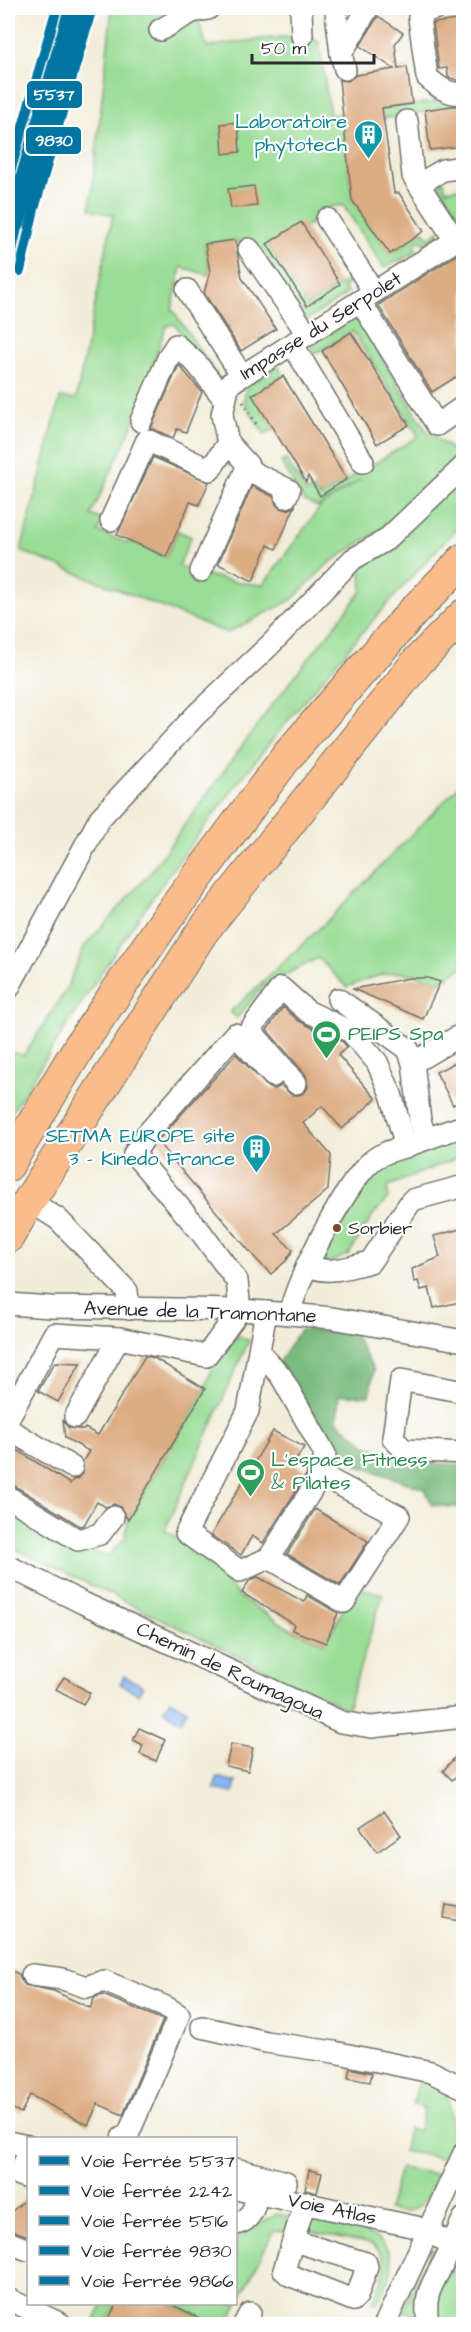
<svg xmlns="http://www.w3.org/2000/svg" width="471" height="2332" font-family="'Architects Daughter',sans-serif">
<rect width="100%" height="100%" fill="#fff"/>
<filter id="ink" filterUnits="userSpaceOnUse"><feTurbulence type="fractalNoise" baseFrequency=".0167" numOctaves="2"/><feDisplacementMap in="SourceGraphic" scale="12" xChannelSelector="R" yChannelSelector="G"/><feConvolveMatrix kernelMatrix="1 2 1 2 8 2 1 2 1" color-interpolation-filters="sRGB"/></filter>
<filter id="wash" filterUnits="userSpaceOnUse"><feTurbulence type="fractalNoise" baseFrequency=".008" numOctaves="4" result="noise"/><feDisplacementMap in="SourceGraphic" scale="24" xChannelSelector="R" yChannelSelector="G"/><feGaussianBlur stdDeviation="1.35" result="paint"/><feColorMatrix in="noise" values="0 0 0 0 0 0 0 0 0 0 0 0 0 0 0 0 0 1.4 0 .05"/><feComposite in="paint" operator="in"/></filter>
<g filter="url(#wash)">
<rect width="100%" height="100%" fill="#f1edd9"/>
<g fill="#99dd96" stroke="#628460" stroke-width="1.5">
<path d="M112,8H194L207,47C231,44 300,29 319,42L330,115L463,98V106L344,125L352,200L390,254L424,231L429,238L439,231V237L425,245L421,240L414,245L417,252L384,268L343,205L330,207L304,228L267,244L307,306L355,275L356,279L343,287L348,293L304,322L246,247L235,240L205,244L209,268L208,275L181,267L172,309L221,381L217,385L175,324L166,326L132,426L91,515L103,520L98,532L128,543L130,541L166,557L178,531L191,537L179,566C207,576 233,583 263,585L321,506L361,479L318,507L304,501L281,462L286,460L306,492L313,489L320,497L416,438L418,435L353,331L314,354L310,346L356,315L426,430L454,451L463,444V458L402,516L329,563L292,600L227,633L21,551L60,398L76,399L113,215L90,209Z"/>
<polygon points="443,179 446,190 463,187 463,223 456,228 451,227 462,219 439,185"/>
<polygon points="279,366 283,376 253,395 274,430 264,434 244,402 246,386"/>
<path d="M463,468V522C367,623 276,731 192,843C126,931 67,1025 8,1118V1052L24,1055L65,992L84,947L149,874L272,705L362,591L360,559Z"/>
<path d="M463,782V796L460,799L464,824L463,967L440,982C397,967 389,971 347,987L318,958L263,986L237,1018L230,1012L325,923Z"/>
<polygon points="463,1133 462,1156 388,1186 388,1198 373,1215 349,1254 325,1265 324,1255 368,1182 394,1160"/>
<path d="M239,1336L249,1340L165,1530L195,1550L241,1598L292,1630L325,1643L356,1587L383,1594L347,1709L8,1545V1508L71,1544L108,1556L125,1538L128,1520L205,1389C210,1371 222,1344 239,1336Z"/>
<polygon points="425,2079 438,2084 448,2099 455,2142 446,2159 404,2151 408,2129 419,2130 424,2108 413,2105 418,2083"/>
<path d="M400,2168L438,2174C428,2198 418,2219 388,2210Z"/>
<polygon points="277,2214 292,2217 287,2232 274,2230 228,2324 214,2324 171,2304 236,2304 236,2238"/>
<path d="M305,2220C335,2225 397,2227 391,2270C390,2282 382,2294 377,2304L372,2303C381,2282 396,2260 371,2244L305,2230Z"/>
<polygon points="431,2248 439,2252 422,2319 403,2310"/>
<path d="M463,2266V2324H437C436,2300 436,2274 463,2266Z"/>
<polygon points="103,2304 116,2304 106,2324 93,2324"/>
</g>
<polygon fill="#7abc7f" stroke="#527455" stroke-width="1.5" points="300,1330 353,1333 374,1370 369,1396 339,1395 337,1421 369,1447 426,1463 463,1465 463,1508 432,1505 425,1489 359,1466 336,1451 279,1362"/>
<g fill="#87b7f2" stroke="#59718e" stroke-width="1.5">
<polygon points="124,1676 143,1686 138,1694 120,1684"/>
<polygon points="170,1700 187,1710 181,1721 163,1710"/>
<polygon points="217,1777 236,1782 233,1793 214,1789"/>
</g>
<g id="blocks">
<g fill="#dcac82">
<polygon points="378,16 403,33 395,44 398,69 407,67 412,104 382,108 394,193 399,193 424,231 390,254 352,200 339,80 348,81 356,75 394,69 360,46"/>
<polygon points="464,19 464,80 456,80 448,77 447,68 439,69 433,23"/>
<polygon points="451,106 464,106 464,146 430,150 425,110"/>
<polygon points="238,122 240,152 223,154 221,124"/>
<polygon points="254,186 257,206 231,208 228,189"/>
<polygon points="301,222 340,284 307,306 267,244"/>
<polygon points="235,240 242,278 276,329 241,351 204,293 210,272 205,244"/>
<polygon points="464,250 464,372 432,392 378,305"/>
<polygon points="351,332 409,425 377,444 322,351"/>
<polygon points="179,365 202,392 186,432 177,429 173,438 151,428"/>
<polygon points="283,376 347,479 320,496 308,476 306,482 252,395"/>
<polygon points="153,457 209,482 199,505 190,502 166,557 117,535"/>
<polygon points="252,486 274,497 276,504 280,508 288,510 295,506 276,549 268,545 253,581 218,564"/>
<polygon points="409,978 428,978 440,982 423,1019 353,989"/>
<polygon points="283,1007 299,1021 317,1030 328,1043 334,1038 343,1042 347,1047 338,1055 376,1099 342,1129 322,1106 303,1123 331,1155 328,1190 276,1234 293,1250 286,1261 271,1274 256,1259 157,1141 236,1054 269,1088 275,1089 281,1086 292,1095 299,1095 305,1092 308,1087 306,1075 267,1030"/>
<polygon points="464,1058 464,1100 453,1105 436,1072"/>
<polygon points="464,1228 464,1301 434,1308 429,1288 421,1290 418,1281 414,1282 412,1269 440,1257 434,1236"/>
<polygon points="145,1356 154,1358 205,1389 128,1520 120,1507 114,1504 106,1507 97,1502 84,1525 80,1526 15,1486 8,1484 8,1444 70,1484 73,1480 79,1478 83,1473 83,1461 89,1451 65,1438 63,1421 69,1428 84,1430 85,1428 98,1435"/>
<polygon points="55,1362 81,1363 58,1402 38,1391"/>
<polygon points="273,1431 304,1447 294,1464 308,1472 263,1543 252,1536 241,1555 211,1535"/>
<polygon points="315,1509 368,1541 340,1585 287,1554"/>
<polygon points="258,1577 304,1602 307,1595 338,1613 326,1643 292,1630 294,1624 242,1593 249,1581"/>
<polygon points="64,1677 90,1693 83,1704 56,1689"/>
<polygon points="139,1728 165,1740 156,1761 140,1754 143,1745 133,1740"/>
<polygon points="231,1744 253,1748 248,1771 226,1766"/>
<polygon points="464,1747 464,1768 452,1780 443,1771"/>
<polygon points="384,1811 401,1835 377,1852 360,1827"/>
<polygon points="446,1905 464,1908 464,1922 444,1918"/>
<polygon points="8,1969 19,1974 21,1980 25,1985 54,1991 90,2008 95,1997 103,1995 163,2020 123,2115 98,2104 88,2125 30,2095 21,2113 8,2106"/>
<polygon points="350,2068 372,2073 370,2082 348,2078"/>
<polygon points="309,2170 322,2173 317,2193 305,2190"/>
<polygon points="28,2197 28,2236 8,2229 8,2215"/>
<polygon points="116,2304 171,2304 214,2325 106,2325"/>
</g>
</g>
</g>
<g filter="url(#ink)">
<use href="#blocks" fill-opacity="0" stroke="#706f68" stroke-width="1.5"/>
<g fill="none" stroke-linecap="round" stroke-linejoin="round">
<defs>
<g id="minor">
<polyline points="301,8 302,36"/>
<path d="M437,8L427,11L419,18L427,77C437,86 449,96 464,93"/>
<polyline points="336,12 341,54"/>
<polyline points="160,30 192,12 208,9"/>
<polyline points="345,69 341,54 368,8"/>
<polyline points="407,121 413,176 455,240"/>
<polyline points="419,184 443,170 464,167"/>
<polyline points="327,219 374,292"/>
<polyline points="249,249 308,335"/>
<polyline points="187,290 242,376"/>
<polyline points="360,301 437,425 464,406"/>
<polyline points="293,345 363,462"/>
<polyline points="141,421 169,356 176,345 196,363 225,400"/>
<polyline points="228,443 222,415 229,384 464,235"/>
<polyline points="246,469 289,490 286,497"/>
<polyline points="111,520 147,440 210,470 228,443"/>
<polyline points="201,571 248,465 228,443"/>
<polyline points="8,989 100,818 196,715 270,645 353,559 386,540 464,466"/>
<polyline points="338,999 408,1049 413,1063"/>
<polyline points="296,1083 250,1030 281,988 307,1011 351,1032 377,1062 391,1094 406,1147"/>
<polyline points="426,1139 420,1120 413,1063 464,1033"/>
<polyline points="29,1201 58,1219 127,1291 129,1309"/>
<path d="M307,1265C328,1276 348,1267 370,1262L412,1200L464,1186"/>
<polyline points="8,1304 51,1307 240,1310 290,1314 332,1318 464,1341"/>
<polyline points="266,1312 248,1411 186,1533 240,1571 269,1558 321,1475 399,1516 344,1602 269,1558"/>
<path d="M290,1314C294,1283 348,1179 373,1160C383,1152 395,1150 407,1146C426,1139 445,1132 464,1126"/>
<polyline points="260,1353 281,1376 325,1454 321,1475"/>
<polyline points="464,1392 401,1380 393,1438 404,1450 464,1453"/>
<polyline points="75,1417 119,1338 206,1356 240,1310 237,1281 200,1231 134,1154 146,1135 235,1034 273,1076"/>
<polyline points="8,1419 54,1334 119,1338"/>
<polyline points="8,1429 72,1467"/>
<polyline points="8,1497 78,1540 100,1534 113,1517"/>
<polyline points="8,1566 83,1603 341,1722 371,1727 464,1717"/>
<polyline points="32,1975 63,1979 86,1987 104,1981 166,2007 179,2015 128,2135 122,2138"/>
<polyline points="202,2027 266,2042 334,2052 431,2072 464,2088"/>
<polyline points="8,2142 28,2146"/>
<polyline points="28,2154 19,2175 28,2178"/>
<polyline points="236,2169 286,2182"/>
<polyline points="236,2189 416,2227 464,2249"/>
<path d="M236,2224C251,2221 255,2207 257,2193"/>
<polyline points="294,2241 366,2263 367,2267 357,2296 353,2300 289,2275 284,2270 305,2202"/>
<polyline points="8,2242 28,2250"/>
<polyline points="8,2299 61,2324"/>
<polyline points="244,2324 250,2313"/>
<polyline points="385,2324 464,2153"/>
<path d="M428,2324C423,2291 433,2285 446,2258C453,2245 457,2231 464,2218"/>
</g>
<g id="highway">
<polyline points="8,1165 81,1044 165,921 288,755 411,614 464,559"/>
<polyline points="8,1237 29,1201 202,932 418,661 464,615"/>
</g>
</defs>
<use href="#minor" stroke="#706f68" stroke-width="24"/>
<use href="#highway" stroke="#706f68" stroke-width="34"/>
<polyline stroke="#706f68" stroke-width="3" stroke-dasharray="1.5 4.5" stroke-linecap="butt" points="243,402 258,427"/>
<use href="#minor" stroke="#fff" stroke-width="21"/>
<use href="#highway" stroke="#f9bc8a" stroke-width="32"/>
<defs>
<polyline id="rail-1" points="8,268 22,206 79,8"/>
<polyline id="rail-2" points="8,221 69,8"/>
<polyline id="rail-3" points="20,224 81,11"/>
<polyline id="rail-4" points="20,271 34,209 91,11"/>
<polyline id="rail-5" points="8,179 57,8"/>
</defs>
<use href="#rail-1" stroke="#fff" stroke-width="15"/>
<use href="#rail-2" stroke="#fff" stroke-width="15"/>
<use href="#rail-3" stroke="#fff" stroke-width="15"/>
<use href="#rail-4" stroke="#fff" stroke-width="15"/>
<use href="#rail-5" stroke="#fff" stroke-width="15"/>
<use href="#rail-1" stroke="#0075a1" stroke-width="10"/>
<use href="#rail-2" stroke="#0075a1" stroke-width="10"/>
<use href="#rail-3" stroke="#0075a1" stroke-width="10"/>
<use href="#rail-4" stroke="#0075a1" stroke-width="10"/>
<use href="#rail-5" stroke="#0075a1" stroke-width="10"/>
</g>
</g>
<defs>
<symbol id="building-pin" viewBox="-11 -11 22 30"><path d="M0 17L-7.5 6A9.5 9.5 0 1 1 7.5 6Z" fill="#0f9aa8" stroke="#fff"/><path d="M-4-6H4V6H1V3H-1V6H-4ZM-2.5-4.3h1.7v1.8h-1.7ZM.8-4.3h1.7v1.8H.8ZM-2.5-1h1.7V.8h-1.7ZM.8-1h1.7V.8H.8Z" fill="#fff"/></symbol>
<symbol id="stadium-pin" viewBox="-11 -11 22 30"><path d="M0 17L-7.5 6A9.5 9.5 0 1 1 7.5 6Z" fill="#2e9e5b" stroke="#fff"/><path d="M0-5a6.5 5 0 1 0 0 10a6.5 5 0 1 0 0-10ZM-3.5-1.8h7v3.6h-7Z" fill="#fff"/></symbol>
</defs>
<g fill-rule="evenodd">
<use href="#building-pin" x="352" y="118" width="33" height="45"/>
<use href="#stadium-pin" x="310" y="1018" width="33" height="45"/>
<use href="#building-pin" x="240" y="1132" width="33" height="45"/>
<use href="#stadium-pin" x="234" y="1456" width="33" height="45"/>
</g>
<circle fill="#7a4b2a" stroke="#fff" stroke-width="2" cx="337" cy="1228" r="5"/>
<g text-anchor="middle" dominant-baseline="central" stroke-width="4.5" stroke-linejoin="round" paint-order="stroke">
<g font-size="18" fill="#2b2b2b" stroke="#fff" text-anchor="start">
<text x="348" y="1228">Sorbier</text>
</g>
<g font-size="20" fill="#0d838f" stroke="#fff" text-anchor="end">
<text x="347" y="122">Laboratoire<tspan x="347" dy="23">phytotech</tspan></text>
<text x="235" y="1136">SETMA EUROPE site<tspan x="235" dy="23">3 - Kinedo France</tspan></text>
</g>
<g font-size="20" fill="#2b2b2b" stroke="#fff">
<text transform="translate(321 326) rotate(-32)">Impasse du Serpolet</text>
<text transform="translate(200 1312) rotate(2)">Avenue de la Tramontane</text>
<text transform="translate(230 1671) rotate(25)">Chemin de Roumagoua</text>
<text transform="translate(332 2209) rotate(12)">Voie Atlas</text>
</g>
<g font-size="20" fill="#27864d" stroke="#fff" text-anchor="start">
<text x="348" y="1034">PEIPS Spa</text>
<text x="271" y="1460">L'espace Fitness<tspan x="271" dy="23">&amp; Pilates</tspan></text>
</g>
</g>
<g stroke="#fff" stroke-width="2">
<rect x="26" y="80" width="57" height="29" rx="6" fill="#0075a1"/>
<rect x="25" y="126" width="57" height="29" rx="6" fill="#0075a1"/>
</g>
<g font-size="16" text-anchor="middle" font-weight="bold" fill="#fff">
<text x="54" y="100">5537</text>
<text x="54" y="146">9830</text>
</g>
<rect width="471" height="2332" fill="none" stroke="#fff" stroke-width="30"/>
<rect x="27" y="2137" width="210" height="168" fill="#ffffff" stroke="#aaaaaa" stroke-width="1.5"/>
<rect x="39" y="2156" width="30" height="9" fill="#0075a1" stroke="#aaaaaa" stroke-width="1.5"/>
<text x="81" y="2167" font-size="18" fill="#2b2b2b">Voie ferrée 5537</text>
<rect x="39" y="2186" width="30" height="9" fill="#0075a1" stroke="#aaaaaa" stroke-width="1.5"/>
<text x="81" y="2197" font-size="18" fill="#2b2b2b">Voie ferrée 2242</text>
<rect x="39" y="2216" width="30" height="9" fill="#0075a1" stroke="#aaaaaa" stroke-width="1.5"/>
<text x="81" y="2227" font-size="18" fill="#2b2b2b">Voie ferrée 5516</text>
<rect x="39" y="2246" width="30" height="9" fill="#0075a1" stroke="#aaaaaa" stroke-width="1.5"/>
<text x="81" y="2257" font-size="18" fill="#2b2b2b">Voie ferrée 9830</text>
<rect x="39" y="2276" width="30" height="9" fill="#0075a1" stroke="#aaaaaa" stroke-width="1.5"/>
<text x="81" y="2287" font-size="18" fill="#2b2b2b">Voie ferrée 9866</text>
<path d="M252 54v9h122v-9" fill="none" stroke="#2b2b2b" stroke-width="3"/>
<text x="261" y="54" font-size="18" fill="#2b2b2b" stroke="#ffffff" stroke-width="4.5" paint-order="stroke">50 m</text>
</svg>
